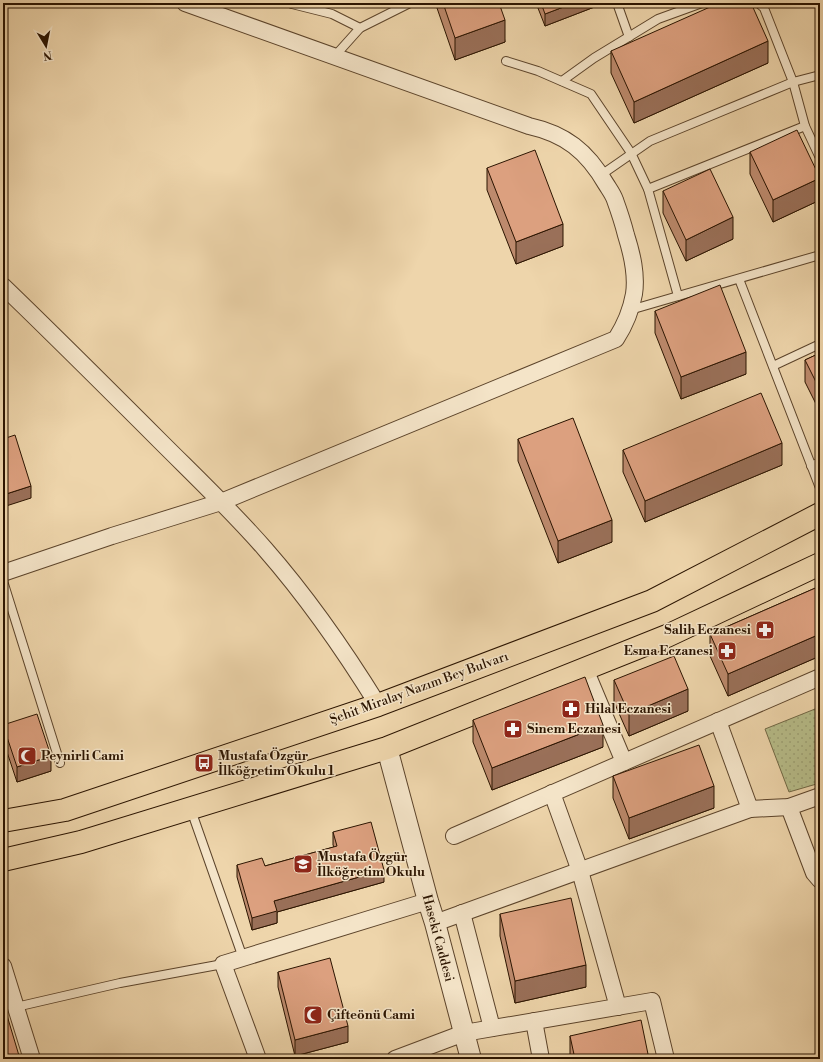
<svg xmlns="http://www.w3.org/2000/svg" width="823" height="1062" font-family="'Libre Bodoni',serif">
<defs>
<pattern id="park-dots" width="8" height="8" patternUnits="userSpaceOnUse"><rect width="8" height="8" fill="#b7bd8a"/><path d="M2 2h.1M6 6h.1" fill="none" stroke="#9ea275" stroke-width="1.8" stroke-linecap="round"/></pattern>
</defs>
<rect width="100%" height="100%" fill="#eed5ab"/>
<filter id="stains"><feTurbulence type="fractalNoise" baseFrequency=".005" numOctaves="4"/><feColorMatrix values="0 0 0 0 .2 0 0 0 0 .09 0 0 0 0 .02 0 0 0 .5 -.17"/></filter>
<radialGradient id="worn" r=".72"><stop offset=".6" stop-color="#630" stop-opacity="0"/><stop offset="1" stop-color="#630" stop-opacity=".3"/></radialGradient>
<polygon fill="url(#park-dots)" stroke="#716845" points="820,707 820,783 789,792 765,729"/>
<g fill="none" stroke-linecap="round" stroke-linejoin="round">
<defs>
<g id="service">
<polyline points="290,3 292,4 332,14 360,28"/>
<polyline points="617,3 629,37"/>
<polyline points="758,3 764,8 793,82 805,126 820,158"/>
<polyline points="334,57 360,28 410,3"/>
<polyline points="506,61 538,71 591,94 631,153 648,189 678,296"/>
<polyline points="562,81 594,58 658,19 702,3"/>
<polyline points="601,175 650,141 793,82 820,75"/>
<polyline points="648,189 805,126"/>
<polyline points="739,279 820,488"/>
<polyline points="630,310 820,255"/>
<polyline points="773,366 820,344"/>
<polyline points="811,466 820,462"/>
<polyline points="3,581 60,763"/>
<polyline points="191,810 243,958"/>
<polyline points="16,1007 120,983 223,964"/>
</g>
<g id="minor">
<path d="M3,286C56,337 108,389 160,441C195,476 232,511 265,549C307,597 344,650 378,705"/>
<path d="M3,573L112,536L221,502L616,339C625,325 631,311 634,294C637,274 632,254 626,235C623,223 619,211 615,200C613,194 609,189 606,184C587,151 565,134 529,126L185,3"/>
<polyline points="585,669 624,762"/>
<polyline points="718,721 750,809"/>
<polyline points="552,793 580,871 618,1007"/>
<polyline points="789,807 814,873 820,880"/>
<polyline points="454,836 820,677"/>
<polyline points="462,913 492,1028"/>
<polyline points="435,923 750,809 789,807 820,796"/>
<polyline points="3,966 32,1059"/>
<polyline points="534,1021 541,1059"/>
<polyline points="258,1059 223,964 428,901"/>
<polyline points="395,1059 464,1033 652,1001 666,1059"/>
</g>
<polyline id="tertiary" points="387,748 428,901 435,923 471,1059"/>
<g id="primary">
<polyline points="3,821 65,810 378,705 652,601 820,514"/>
<polyline points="3,860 81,842 387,748 667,636 820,564"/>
</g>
</defs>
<use href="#service" stroke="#5c442b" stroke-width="10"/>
<use href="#minor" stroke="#5c442b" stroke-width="18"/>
<use href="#tertiary" stroke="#5c442b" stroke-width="22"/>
<use href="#primary" stroke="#2b1400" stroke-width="24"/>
<use href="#service" stroke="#f4e4c8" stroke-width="8"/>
<use href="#minor" stroke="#f4e4c8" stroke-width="16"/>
<use href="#tertiary" stroke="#f4e4c8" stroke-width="20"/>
<use href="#primary" stroke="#eed5ab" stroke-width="22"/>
</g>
<g fill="#bd8a6d" stroke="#2b1400">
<polygon points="437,3 499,3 505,42 455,60 437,8"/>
<polygon points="536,3 597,3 597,6 545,26"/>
<polygon points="611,51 768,63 634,123 611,73"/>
<polygon points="750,152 820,200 773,222 750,174"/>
<polygon points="487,168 563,246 516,264 487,190"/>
<polygon points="663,191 733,239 686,261 663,213"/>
<polygon points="655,311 746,374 681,399 655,333"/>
<polygon points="820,353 820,412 805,382 805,360"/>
<polygon points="518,439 612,542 558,563 518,461"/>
<polygon points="623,450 782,465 645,522 623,472"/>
<polygon points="820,586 820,656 728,696 710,656 710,634"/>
<polygon points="614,680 688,711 629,736 614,702"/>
<polygon points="473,720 603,747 492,790 473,742"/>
<polygon points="3,725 51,771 17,782 3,740"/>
<polygon points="613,776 714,808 629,839 613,798"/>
<polygon points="333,832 384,882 277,912 277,923 252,930 237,877 237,865 265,866 334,847 333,845"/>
<polygon points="500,914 586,987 515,1003 500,936"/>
<polygon points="278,972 348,1042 295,1056 278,987"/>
<polygon points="570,1036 649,1059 570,1059"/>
</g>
<g fill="#9a7059" stroke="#2b1400">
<polygon points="574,3 597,3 597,6 545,26 545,14"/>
<polygon points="505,20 505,42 455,60 455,38"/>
<polygon points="768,41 768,63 634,123 634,102"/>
<polygon points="820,178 820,200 773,222 773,200"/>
<polygon points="733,217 733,239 686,261 686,240"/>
<polygon points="563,224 563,246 516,264 516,242"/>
<polygon points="746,352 746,374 681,399 681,377"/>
<polygon points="782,443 782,465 645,522 645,501"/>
<polygon points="31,486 31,498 3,507 3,495"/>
<polygon points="612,520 612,542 558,563 558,541"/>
<polygon points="820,634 820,656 728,696 728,674"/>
<polygon points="688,689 688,711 629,736 629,714"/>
<polygon points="603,725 603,747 492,790 492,768"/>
<polygon points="51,756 51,771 17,782 17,767"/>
<polygon points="714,786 714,808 629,839 629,818"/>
<polygon points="384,870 384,882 277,912 277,923 252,930 252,918 274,901"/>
<polygon points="586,965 586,987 515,1003 515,981"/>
<polygon points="348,1026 348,1042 295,1056 295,1040"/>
</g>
<g fill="#dca07f" stroke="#2b1400">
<polygon points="443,3 499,3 505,20 455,38"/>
<polygon points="541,3 574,3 545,14"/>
<polygon points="719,3 751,3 768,41 634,102 611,51"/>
<polygon points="797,130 820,178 773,200 750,152"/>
<polygon points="535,150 563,224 516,242 487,168"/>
<polygon points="710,169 733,217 686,240 663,191"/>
<polygon points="720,285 746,352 681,377 655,311"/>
<polygon points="820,353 820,390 805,360"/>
<polygon points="761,393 782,443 645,501 623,450"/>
<polygon points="573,418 612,520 558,541 518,439"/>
<polygon points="15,435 31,486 3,495 3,439"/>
<polygon points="820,586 820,634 728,674 710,634"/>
<polygon points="674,656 688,689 629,714 614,680"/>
<polygon points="585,677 603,725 492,768 473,720"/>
<polygon points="37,714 51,756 17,767 3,725"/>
<polygon points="699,745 714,786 629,818 613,776"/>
<polygon points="371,822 384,870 274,901 277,911 252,918 237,865 262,858 265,866 337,846 333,832"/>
<polygon points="571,898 586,965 515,981 500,914"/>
<polygon points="330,958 348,1026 295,1040 278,972"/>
<polygon points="3,1012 6,1012 20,1059 3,1059"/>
<polygon points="641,1020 649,1059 575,1059 570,1036"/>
</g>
<defs>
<symbol id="pharmacy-square" viewBox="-11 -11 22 22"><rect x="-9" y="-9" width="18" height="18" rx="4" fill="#8f2418" stroke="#f4e4c8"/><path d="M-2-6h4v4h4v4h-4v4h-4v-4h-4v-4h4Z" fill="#fff"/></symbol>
<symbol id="mosque-square" viewBox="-11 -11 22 22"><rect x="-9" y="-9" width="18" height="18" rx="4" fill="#8f2418" stroke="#f4e4c8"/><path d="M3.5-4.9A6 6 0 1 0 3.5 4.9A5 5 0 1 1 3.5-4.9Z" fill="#fff"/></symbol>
<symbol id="bus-square" viewBox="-11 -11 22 22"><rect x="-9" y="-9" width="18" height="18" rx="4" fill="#8f2418" stroke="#f4e4c8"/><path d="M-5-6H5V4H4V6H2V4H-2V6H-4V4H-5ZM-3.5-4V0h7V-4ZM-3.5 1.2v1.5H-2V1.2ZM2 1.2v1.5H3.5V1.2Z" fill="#fff"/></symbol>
<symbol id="school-square" viewBox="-11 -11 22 22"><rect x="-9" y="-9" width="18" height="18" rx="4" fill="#8f2418" stroke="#f4e4c8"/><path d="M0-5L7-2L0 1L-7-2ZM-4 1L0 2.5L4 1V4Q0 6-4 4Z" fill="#fff"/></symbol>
</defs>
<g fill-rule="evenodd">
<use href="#pharmacy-square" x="754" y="619" width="22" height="22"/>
<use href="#pharmacy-square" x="716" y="640" width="22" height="22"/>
<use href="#pharmacy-square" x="560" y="698" width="22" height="22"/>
<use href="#pharmacy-square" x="502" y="718" width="22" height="22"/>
<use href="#mosque-square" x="16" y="745" width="22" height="22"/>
<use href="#bus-square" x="193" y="752" width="22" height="22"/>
<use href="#school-square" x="292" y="853" width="22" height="22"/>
<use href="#mosque-square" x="302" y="1004" width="22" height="22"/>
</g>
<g text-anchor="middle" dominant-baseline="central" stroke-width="3" stroke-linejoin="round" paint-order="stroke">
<g font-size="13" font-weight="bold" fill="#2b1400" stroke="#f4e4c8" text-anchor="start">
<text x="751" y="630" text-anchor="end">Salih Eczanesi</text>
<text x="713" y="651" text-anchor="end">Esma Eczanesi</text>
<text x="585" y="709">Hilal Eczanesi</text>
<text x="527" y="729">Sinem Eczanesi</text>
<text x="41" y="756">Peynirli Cami</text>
<text x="218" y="756">Mustafa Özgür<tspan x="218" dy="15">İlköğretim Okulu 1</tspan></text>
<text x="317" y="857">Mustafa Özgür<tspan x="317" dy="15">İlköğretim Okulu</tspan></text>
<text x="327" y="1015">Çifteönü Cami</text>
</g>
<g font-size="13" fill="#2b1400" stroke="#f4e4c8">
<text transform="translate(419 688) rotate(-20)">Şehit Miralay Nazım Bey Bulvarı</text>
<text transform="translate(438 938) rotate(75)">Haseki Caddesi</text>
</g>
</g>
<rect width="823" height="1062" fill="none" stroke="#eed5ab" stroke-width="16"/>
<rect x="4" y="4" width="815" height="1054" fill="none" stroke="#2b1400" stroke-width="2"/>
<rect x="8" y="8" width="807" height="1046" fill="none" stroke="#2b1400"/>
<g transform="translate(46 46) rotate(170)" stroke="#f4e4c8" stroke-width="3" paint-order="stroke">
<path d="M0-3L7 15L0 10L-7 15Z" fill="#2b1400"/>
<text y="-6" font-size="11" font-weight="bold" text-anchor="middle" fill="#2b1400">N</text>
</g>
<rect width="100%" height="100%" filter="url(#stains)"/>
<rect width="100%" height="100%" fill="url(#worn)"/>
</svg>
